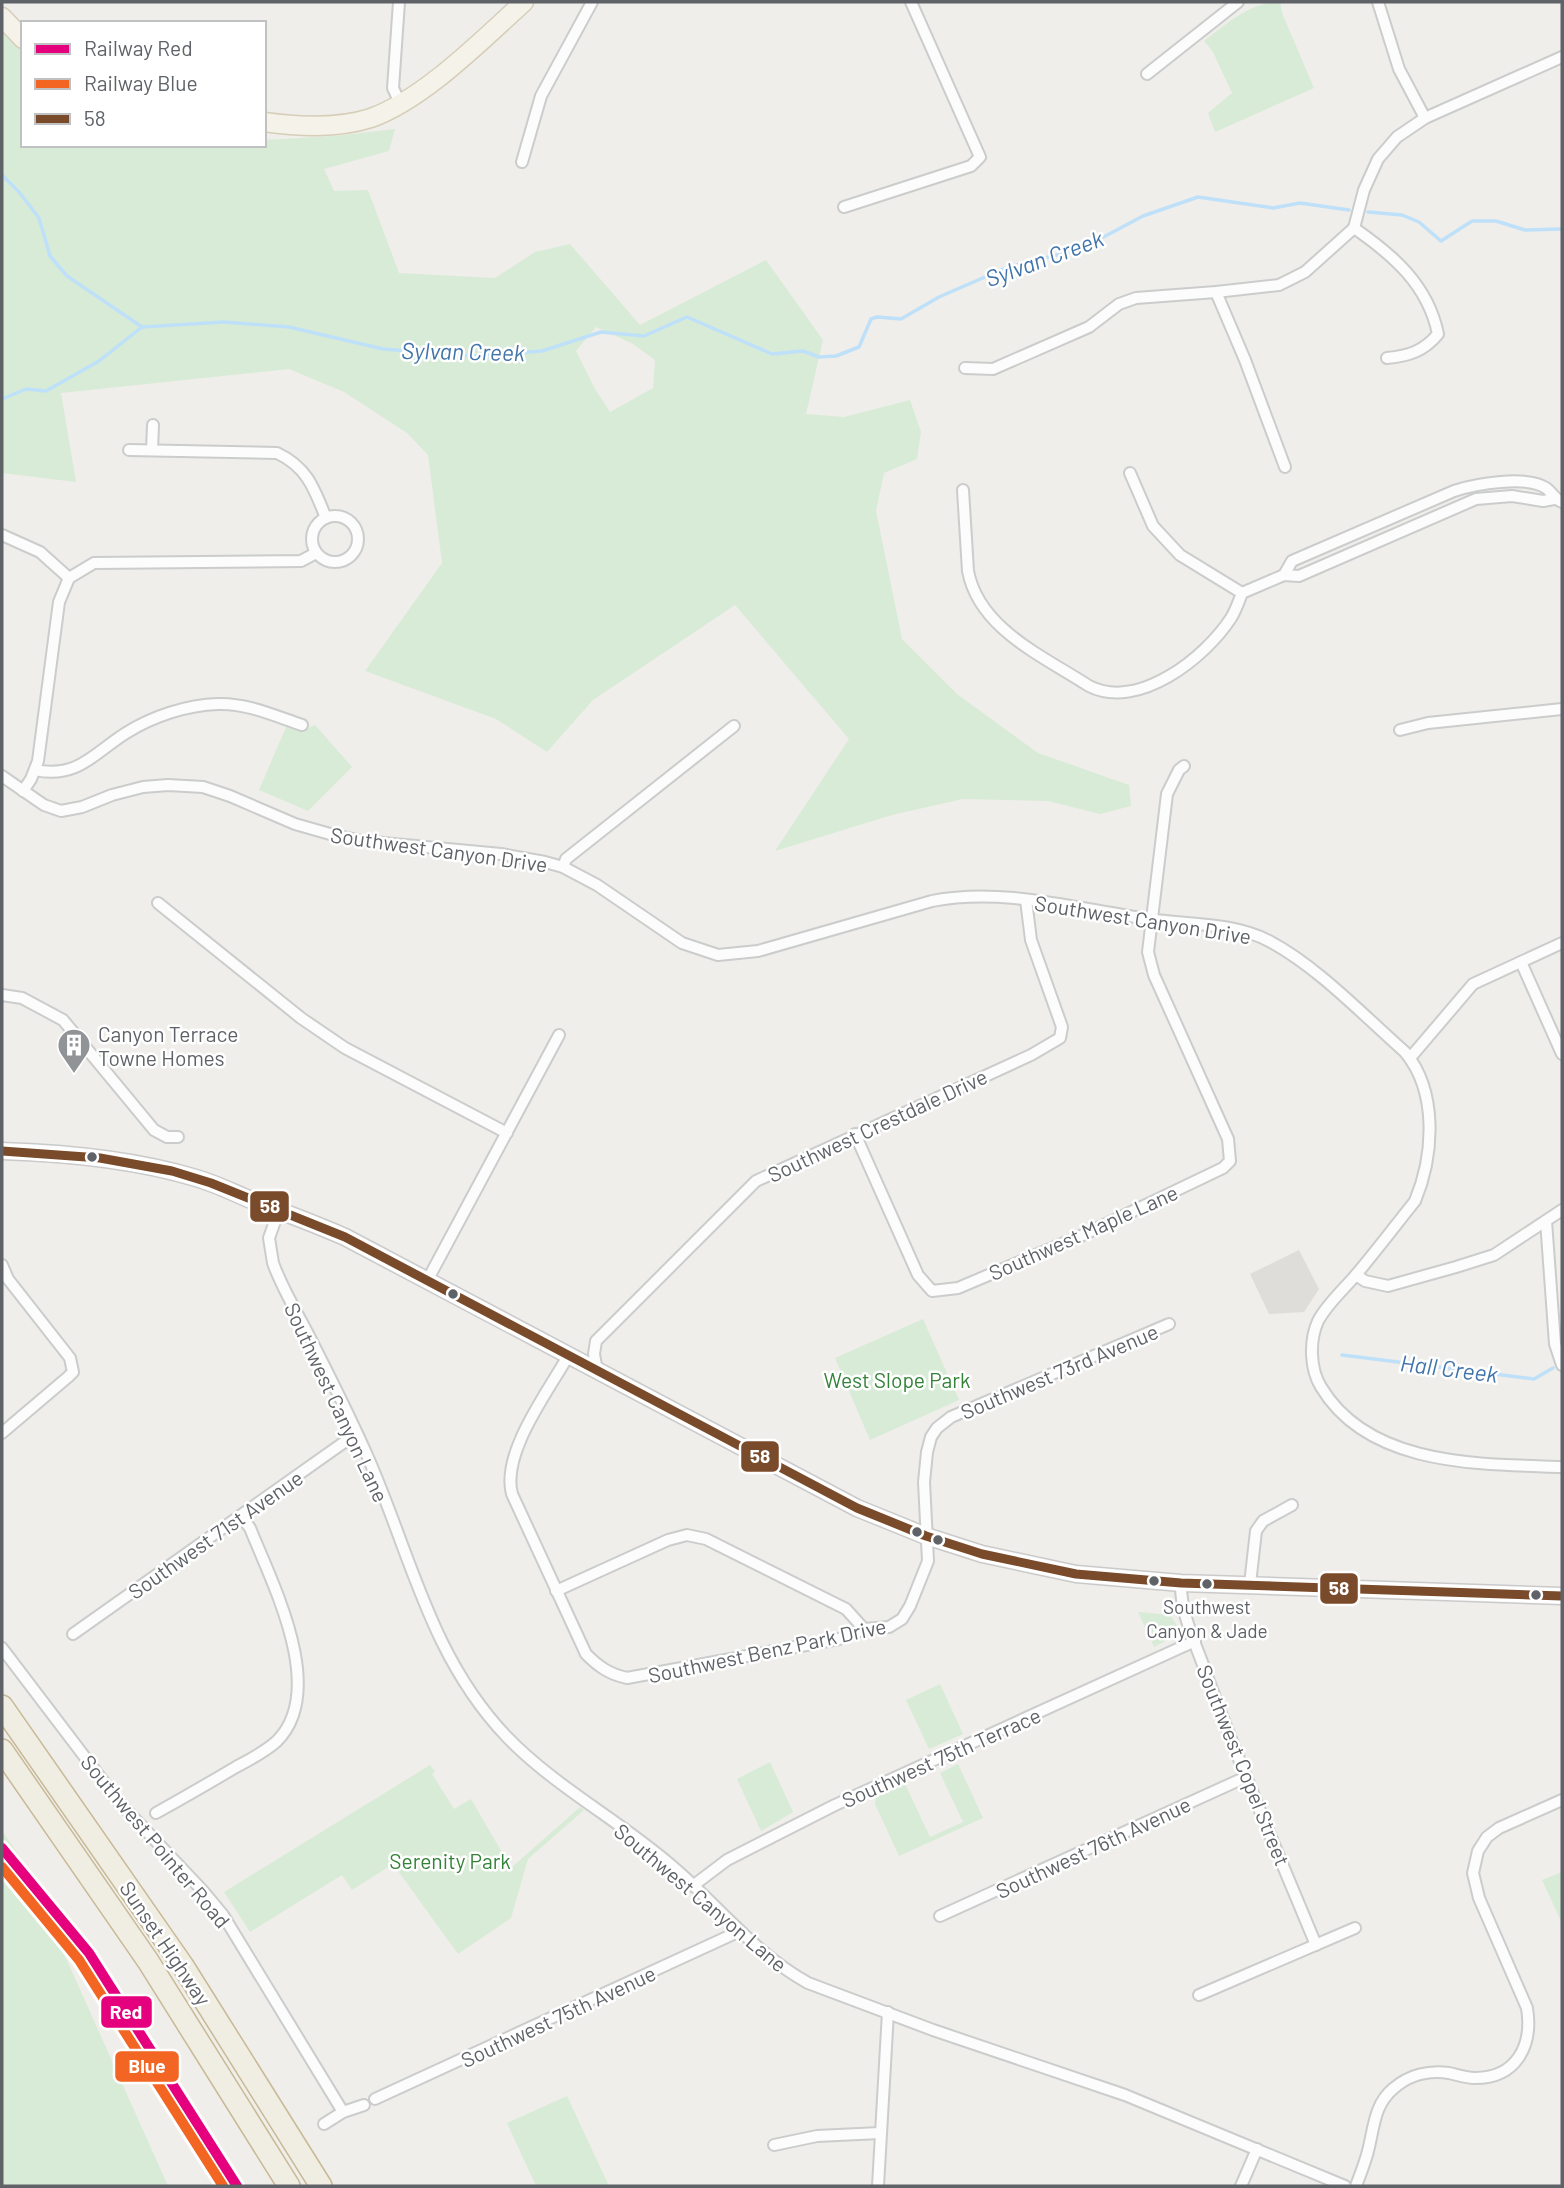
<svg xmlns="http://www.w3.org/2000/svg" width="1564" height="2188" font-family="Barlow,sans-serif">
<rect width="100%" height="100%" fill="#efeeea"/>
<polygon fill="#dfddda" points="1299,1250 1319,1289 1304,1312 1269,1314 1250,1274"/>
<g fill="#d8ebd6" fill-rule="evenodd">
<path d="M1280,2L1282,13L1314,88L1215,132L1208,113L1232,93L1213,52L1204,41C1226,24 1251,2 1280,2Z"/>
<path d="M2,31L23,52V145H264V140L335,136L395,129L389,151L324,169L334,191L368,190L399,273L495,278L535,252L570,244L640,325L766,260L823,340L806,414L844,417L910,400L921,432L917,459L884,473L876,511L902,639L957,694L1038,753L1129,785L1131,806L1100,814L1048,801L963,799L892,815L775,851L849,739L735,605L593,700L547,752L496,719L365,671L442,563L428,455L407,433L344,392L289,369L61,393L76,482L2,473ZM596,327L633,344L655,360L653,388L610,412L595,389L576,351Z"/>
<polygon points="287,725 303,730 315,725 352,767 308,811 259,790"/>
<polygon points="923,1319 959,1400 870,1440 835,1358"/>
<polygon points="1138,1612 1170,1615 1178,1627 1177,1635 1154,1647"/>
<polygon points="940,1684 963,1734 929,1749 906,1700"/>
<polygon points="770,1762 793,1812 761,1831 737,1779"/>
<polygon points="958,1764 983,1818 899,1856 875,1804 876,1798 905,1784 930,1837 963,1822 940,1773"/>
<polygon points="430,1765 435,1772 432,1774 454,1809 471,1799 511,1868 580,1807 584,1810 528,1859 511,1918 458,1954 393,1864 352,1890 342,1875 250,1932 224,1892"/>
<polygon points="2,1831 22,1860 168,2186 2,2186"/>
<polygon points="1562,1872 1562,1923 1542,1880"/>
<polygon points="567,2096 609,2186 536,2186 507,2123"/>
</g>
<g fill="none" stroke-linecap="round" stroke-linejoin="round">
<g stroke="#bfe0f9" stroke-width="3.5">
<polyline points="2,175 19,192 39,218 50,256 67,276 142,327"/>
<polyline points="1368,212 1402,215 1419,222 1441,241 1472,221 1496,221 1525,230 1562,229"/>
<polyline points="2,399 26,389 46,391 99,361 142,327 224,322 289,327 383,349 473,356 542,351 601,332 644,336 687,317 772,354 803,351 819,357 836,356 859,347 871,319 877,317 901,319 939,297 1008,267 1081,249 1143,216 1198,197 1273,208 1300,203 1349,210"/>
<polyline points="1342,1355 1534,1379 1553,1368"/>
</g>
<defs>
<g id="street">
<polyline points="399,2 393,88 400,103"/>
<polyline points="1378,2 1399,69 1425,118"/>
<polyline points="1147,74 1238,2"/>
<polyline points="522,162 541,96 592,2"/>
<polyline points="844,207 971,166 980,157 911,2"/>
<path d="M1354,228C1393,255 1428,285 1438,334C1424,351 1409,356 1387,358"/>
<polyline points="1216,292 1245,360 1285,467"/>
<polyline points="965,368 993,369 1089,327 1119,304 1136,298 1216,292 1279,285 1305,272 1354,228 1364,190 1378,159 1397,137 1425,118 1562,57"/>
<path d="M129,450L277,453C307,467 314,488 326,518"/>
<polyline points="152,450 153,425"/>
<polyline points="1130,473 1153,526 1180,555 1242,593"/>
<path d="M963,490L968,571C979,629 1043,656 1089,686C1138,711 1205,658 1231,618C1236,610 1239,601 1242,593L1284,575L1299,576L1476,499L1512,496L1543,501L1554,499"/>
<circle cx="335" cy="539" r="23"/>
<polyline points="2,535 40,552 69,578"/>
<path d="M1284,575L1292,561L1454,491C1475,484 1527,475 1546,488C1553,493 1554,499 1562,502"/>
<polyline points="1400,730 1428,723 1562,709"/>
<path d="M35,770C78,779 94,753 126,733C153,716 187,705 218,704C247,703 275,716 302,725"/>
<path d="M2,776L44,805L61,811L82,807L112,795L143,787L168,785L203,787L230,796L295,824L330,834L362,841L501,854L545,862L563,867L597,885L682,943L718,955L758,951L932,901C1003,887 1078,909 1148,919C1188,925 1233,922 1269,941C1318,967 1363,1015 1405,1052C1438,1092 1434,1155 1415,1201C1395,1226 1376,1251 1355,1276C1343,1290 1327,1304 1318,1321C1309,1341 1310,1369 1321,1387C1369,1467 1480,1464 1562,1467"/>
<polyline points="23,791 31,779 38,761 59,602 69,578 94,563 301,561 316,553"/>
<polyline points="563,867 566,859 734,726"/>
<polyline points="158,903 301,1018 345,1048 507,1133"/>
<polyline points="1521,962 1562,1054"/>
<polyline points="2,995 22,998 63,1020 154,1130 167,1137 178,1137"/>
<polyline points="1410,1058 1473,984 1562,943"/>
<polyline points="855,1134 918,1275 932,1291 958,1288 1083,1235 1223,1168 1230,1161 1228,1139 1154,975 1148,952 1167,794 1179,770 1184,766"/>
<path d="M279,1210L269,1238L273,1263C282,1288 296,1311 308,1334C328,1373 348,1413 366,1453C410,1551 429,1655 506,1736C555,1787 619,1820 672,1866C718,1905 755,1954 808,1983L933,2030L1125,2095L1345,2186"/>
<polyline points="1546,1221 1555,1344 1562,1365"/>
<polyline points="2,1265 8,1279 70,1358 73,1372 68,1377 2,1433"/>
<polyline points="1356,1275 1365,1281 1388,1286 1456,1267 1494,1255 1562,1210"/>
<polyline points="427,1281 559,1035"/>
<path d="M568,1356C548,1392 501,1453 512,1494L586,1654C599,1667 609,1674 627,1678L839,1639L864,1629L889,1627L902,1619L910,1606L928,1561L924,1482L927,1452L931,1437L937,1428L951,1417L1169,1324"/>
<polyline points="597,1371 594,1354 596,1341 756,1181 1031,1055 1060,1038 1062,1027 1031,940 1026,900"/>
<path d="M1181,1583C1180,1614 1197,1646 1207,1676C1240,1767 1279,1855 1316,1945"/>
<polyline points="1250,1584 1256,1531 1263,1521 1292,1505"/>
<polyline points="556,1591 668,1540 687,1535 706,1539 846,1609 864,1629"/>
<polyline points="73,1634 343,1443 358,1436"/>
<polyline points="2,1648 119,1802 203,1891 223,1915 343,2112"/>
<path d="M156,1813C183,1798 209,1783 236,1767C249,1760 265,1752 277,1741C328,1690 272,1583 250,1528L241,1516"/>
<polyline points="694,1885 727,1860 835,1805 1195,1641"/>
<polyline points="940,1916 1246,1777"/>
<polyline points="1199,1995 1355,1928"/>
<polyline points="375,2099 740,1931"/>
<polyline points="324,2124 343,2112 364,2105"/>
<polyline points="774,2145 817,2136 880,2133"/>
<polyline points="878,2186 888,2012"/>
<polyline points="1241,2186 1257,2149"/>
<path d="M1356,2186C1360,2175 1365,2163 1368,2151C1374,2128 1374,2104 1394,2088C1409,2075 1429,2070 1449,2073C1458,2075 1466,2078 1475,2078C1517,2078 1533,2045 1527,2008L1479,1898L1473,1873L1478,1851L1487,1837L1499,1828L1562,1800"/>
</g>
<path id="secondary" d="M2,1151C67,1153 133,1159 196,1178C217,1184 236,1194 256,1202C286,1213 315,1224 345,1237L857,1508L926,1536L982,1554L1076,1574L1181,1583L1562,1596"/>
<g id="primary">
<polyline points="2,17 23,39"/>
<path d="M264,122C299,127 336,129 371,118C424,99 482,40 524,2"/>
</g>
<g id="highway">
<polyline points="2,1706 183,1966 321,2186"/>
<polyline points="2,1750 148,1961 289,2186"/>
</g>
</defs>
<use href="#street" stroke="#cbcccc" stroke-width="14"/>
<use href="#secondary" stroke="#cacacb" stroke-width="19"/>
<use href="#primary" stroke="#d7ceb8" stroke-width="21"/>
<use href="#highway" stroke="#c8b996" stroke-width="24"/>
<use href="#street" stroke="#fdfcfc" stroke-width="10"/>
<use href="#secondary" stroke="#fdfcfc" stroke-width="16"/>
<use href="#primary" stroke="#f4f2e9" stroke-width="18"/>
<use href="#highway" stroke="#f0ede3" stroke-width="21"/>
<defs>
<polyline id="bus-1" points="2,1151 100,1158 172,1171 211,1183 345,1237 857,1508 926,1536 982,1554 1076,1574 1181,1583 1562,1596"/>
</defs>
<use href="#bus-1" stroke="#fff" stroke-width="14"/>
<use href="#bus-1" stroke="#7a4b2a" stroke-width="9"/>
<defs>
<polyline id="rail-1" points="2,1848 89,1953 237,2186"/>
<polyline id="rail-2" points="2,1867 79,1960 223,2186"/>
</defs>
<use href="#rail-1" stroke="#fff" stroke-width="16"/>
<use href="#rail-2" stroke="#fff" stroke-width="16"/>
<use href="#rail-1" stroke="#e5007d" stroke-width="10"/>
<use href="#rail-2" stroke="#f26522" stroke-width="10"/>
</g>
<defs>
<symbol id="building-pin" viewBox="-11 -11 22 30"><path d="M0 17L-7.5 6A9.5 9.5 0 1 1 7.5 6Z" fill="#919496" stroke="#fff"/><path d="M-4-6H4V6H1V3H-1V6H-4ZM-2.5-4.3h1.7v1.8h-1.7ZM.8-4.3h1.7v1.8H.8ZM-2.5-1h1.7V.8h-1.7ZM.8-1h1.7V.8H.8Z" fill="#fff"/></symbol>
</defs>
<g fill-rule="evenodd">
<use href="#building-pin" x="55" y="1026" width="38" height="52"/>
</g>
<g fill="#5f6368" stroke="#fff" stroke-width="2.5">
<circle cx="92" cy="1157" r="6"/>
<circle cx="453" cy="1294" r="6"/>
<circle cx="917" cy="1532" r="6"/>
<circle cx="938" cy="1540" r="6"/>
<circle cx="1154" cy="1581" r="6"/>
<circle cx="1207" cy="1584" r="6"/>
<circle cx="1536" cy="1595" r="6"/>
</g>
<g text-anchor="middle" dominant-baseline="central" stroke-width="5" stroke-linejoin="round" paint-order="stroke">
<g font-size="19" fill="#5f6368" stroke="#fff">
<text x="1207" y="1606">Southwest<tspan x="1207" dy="24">Canyon &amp; Jade</tspan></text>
</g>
<g font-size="21" fill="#5f6368" stroke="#fff">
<text transform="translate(439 849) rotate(8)">Southwest Canyon Drive</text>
<text transform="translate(1143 919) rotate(9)">Southwest Canyon Drive</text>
<text transform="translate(877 1125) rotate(-25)">Southwest Crestdale Drive</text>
<text transform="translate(1083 1232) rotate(-24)">Southwest Maple Lane</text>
<text transform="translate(1059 1371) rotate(-23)">Southwest 73rd Avenue</text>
<text transform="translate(337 1402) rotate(65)">Southwest Canyon Lane</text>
<text transform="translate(215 1534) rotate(-35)">Southwest 71st Avenue</text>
<text transform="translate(767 1650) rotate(-12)">Southwest Benz Park Drive</text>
<text transform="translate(941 1757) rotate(-24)">Southwest 75th Terrace</text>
<text transform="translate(1244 1765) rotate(68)">Southwest Copel Street</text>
<text transform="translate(156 1841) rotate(50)">Southwest Pointer Road</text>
<text transform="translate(1093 1847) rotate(-25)">Southwest 76th Avenue</text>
<text transform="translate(701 1897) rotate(40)">Southwest Canyon Lane</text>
<text transform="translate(166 1943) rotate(56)">Sunset Highway</text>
<text transform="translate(558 2016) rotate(-25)">Southwest 75th Avenue</text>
</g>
<g font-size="21" fill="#5f6368" stroke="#fff" text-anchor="start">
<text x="98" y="1033">Canyon Terrace<tspan x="98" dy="24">Towne Homes</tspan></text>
</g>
<g font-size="21" fill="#348238" stroke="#fff">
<text x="897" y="1379">West Slope Park</text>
<text x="450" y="1860">Serenity Park</text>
</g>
<g font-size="23" font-style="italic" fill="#4174aa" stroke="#fff">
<text transform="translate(1044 258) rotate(-20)">Sylvan Creek</text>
<text transform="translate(463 351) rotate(1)">Sylvan Creek</text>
<text transform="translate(1449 1368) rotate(7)">Hall Creek</text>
</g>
</g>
<g stroke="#fff" stroke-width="2.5">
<rect x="249" y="1190" width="41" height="33" rx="7" fill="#7a4b2a"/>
<rect x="740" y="1440" width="40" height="33" rx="7" fill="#7a4b2a"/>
<rect x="1319" y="1572" width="40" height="33" rx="7" fill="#7a4b2a"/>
<rect x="100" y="1995" width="53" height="34" rx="7" fill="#e5007d"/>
<rect x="114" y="2050" width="66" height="33" rx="7" fill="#f26522"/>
</g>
<g font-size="19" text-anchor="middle" font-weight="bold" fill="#fff">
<text x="270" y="1213">58</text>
<text x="760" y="1463">58</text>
<text x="1339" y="1595">58</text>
<text x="126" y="2019">Red</text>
<text x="147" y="2073">Blue</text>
</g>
<rect width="1564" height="2188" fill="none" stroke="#5f6368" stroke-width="7"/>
<rect x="21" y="21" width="245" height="126" fill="#ffffff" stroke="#bfc1c3" stroke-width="2"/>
<rect x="35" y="44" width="35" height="10" fill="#e5007d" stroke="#bfc1c3" stroke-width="2"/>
<text x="84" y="56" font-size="21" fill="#5f6368">Railway Red</text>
<rect x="35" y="79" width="35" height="10" fill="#f26522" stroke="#bfc1c3" stroke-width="2"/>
<text x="84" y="91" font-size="21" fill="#5f6368">Railway Blue</text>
<rect x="35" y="114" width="35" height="10" fill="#7a4b2a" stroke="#bfc1c3" stroke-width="2"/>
<text x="84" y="126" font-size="21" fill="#5f6368">58</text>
</svg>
